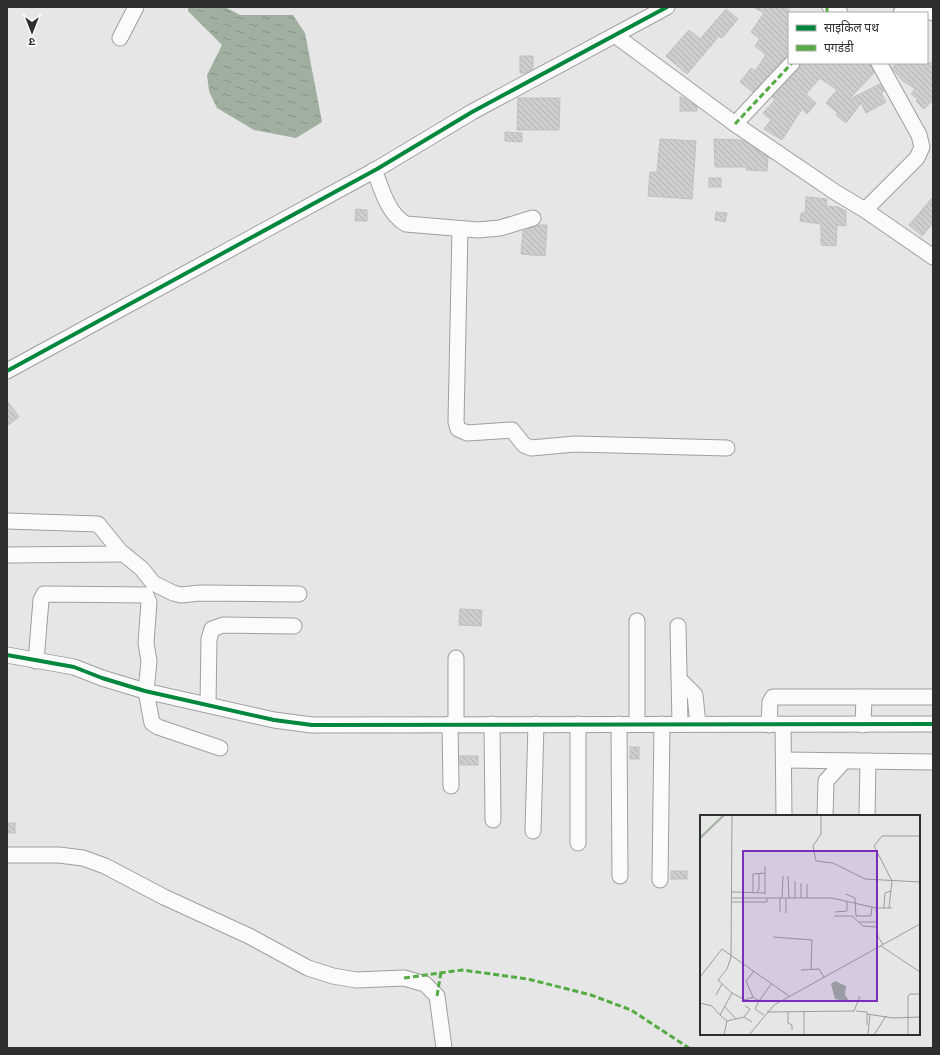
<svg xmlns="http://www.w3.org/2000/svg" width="940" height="1055" font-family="Ubuntu,'Noto Sans Devanagari',sans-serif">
<defs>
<pattern id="water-ripples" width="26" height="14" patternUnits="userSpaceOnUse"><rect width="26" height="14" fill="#9fb0a0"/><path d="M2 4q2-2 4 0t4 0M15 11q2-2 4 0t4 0" fill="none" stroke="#829083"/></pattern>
<pattern id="building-back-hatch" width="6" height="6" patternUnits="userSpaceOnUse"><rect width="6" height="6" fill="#cdcecd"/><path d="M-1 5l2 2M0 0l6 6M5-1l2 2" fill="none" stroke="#b0b1b0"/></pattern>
</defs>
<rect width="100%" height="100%" fill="#e5e6e5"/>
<polygon fill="url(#water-ripples)" points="188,7 225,7 240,15 293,15 305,33 322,122 296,138 254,130 217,108 209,91 207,75 222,45 188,11"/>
<g fill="url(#building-back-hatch)" stroke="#bfc1c0">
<polygon points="753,7 785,7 789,10 789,55 753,92 740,82 751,68 755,71 766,55 755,46 760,39 751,32 764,13"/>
<polygon points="726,9 738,19 722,38 719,36 687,74 666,56 689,30 700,39"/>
<polygon points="520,56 533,56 533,69 525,73 520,73"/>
<polygon points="801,63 870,63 874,73 848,100 880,84 884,91 881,93 886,102 866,113 861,103 846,123 836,115 838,113 826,103 837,90 820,78 806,94 816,103 807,114 802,109 782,140 764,129 771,120 763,113 775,100 772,97 799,69"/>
<polygon points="898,63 933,63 933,100 924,109 916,101 918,99 911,94 915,89 903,81 892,68"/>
<polygon points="680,97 684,98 697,107 697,111 680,111"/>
<polygon points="518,98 560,98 559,130 517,130"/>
<polygon points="505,132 522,133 522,142 505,141"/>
<polygon points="660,139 696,141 692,199 648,196 650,172 657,172"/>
<polygon points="714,139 742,140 768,157 767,171 746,170 746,167 715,167"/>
<rect x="709" y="178" width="12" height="9"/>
<polygon points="806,197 827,199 826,206 838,207 846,211 846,226 837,225 836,246 821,245 821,224 800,221 801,213 805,213"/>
<polygon points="933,197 933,223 922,236 909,225"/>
<polygon points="356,209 367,210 367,221 355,221"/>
<polygon points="716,212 727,213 725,222 715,220"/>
<polygon points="539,225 547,225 545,256 521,254 523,231"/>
<polygon points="7,401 19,417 7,426"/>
<polygon points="460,609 482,610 481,626 459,625"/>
<rect x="630" y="747" width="9" height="12"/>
<rect x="460" y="756" width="18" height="9"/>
<rect x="7" y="823" width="8" height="10"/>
<rect x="671" y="871" width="16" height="8"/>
</g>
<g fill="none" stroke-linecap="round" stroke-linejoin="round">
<defs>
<g id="minor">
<polyline points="830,7 840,13"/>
<polyline points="923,7 933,13"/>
<polyline points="901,13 913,7"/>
<polyline points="616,36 735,124 835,192 865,210 933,257"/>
<polyline points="120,38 136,7"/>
<polyline points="735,124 792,63"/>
<path d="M374,170C382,189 387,213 406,224L478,230L500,228L533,218"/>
<polyline points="865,210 917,158 922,147 919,135 879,63"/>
<polyline points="460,229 456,422 458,429 467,433 512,430 524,445 531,448 575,444 727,448"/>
<polyline points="7,371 377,169 472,112 667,7"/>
<polyline points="7,521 98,524 120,551 142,569 153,583 173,593 181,595 200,593 299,594"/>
<polyline points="7,555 123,554"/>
<polyline points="637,621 637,724"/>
<polyline points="678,626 680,724"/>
<polyline points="7,655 74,667 102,678 145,691 274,720 312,725 933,724"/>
<polyline points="456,658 456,724"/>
<polyline points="36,661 41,600 44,594 146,595 149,602 146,643 149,661 146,691 152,723 158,727 220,748"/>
<polyline points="679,679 695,695 698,724"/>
<polyline points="208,705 209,639 212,629 223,625 294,626"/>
<polyline points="450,724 451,786"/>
<polyline points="492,724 493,820"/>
<polyline points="578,724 578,843"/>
<polyline points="619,724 620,876"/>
<polyline points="769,725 770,702 773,697 933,697"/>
<polyline points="783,725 784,816"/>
<polyline points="863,725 864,697"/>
<polyline points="784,760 933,762"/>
<polyline points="825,816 826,781 844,761"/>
<polyline points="867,816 868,761"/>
<polyline points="533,831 536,724"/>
<polyline points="7,855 59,855 83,858 105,866 164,897 249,936 308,968 333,976 356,980 404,978 425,984 437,996 444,1048"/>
<polyline points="660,880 662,724"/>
</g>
</defs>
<use href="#minor" stroke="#9e9f9e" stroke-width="17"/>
<use href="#minor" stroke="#fbfbfb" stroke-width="15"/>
<g stroke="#54ab44" stroke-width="3" stroke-dasharray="6 3" stroke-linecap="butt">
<polyline points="827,13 827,7"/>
<polyline points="735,124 792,63"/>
<polyline points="404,978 462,970 528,979 591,995 631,1010 689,1048"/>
<polyline points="437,996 441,972"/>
</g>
<defs>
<g id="cycleway">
<polyline points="7,371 377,169 472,112 667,7"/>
<polyline points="7,655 74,667 102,678 145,691 274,720 312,725 933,724"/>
</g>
</defs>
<use href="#cycleway" stroke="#fff" stroke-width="6"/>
<use href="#cycleway" stroke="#00873e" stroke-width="4"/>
</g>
<g transform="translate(700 815)">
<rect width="220" height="220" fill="#e5e6e5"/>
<path d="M135,166L146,171L145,180L150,187L135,184L131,169Z" fill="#9fb0a0"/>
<path fill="none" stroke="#9fb0a0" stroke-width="2" d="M0,23L24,0"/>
<path fill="none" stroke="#9b9d9b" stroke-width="1" d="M121,0V19L113,31L116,46L133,48L165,64L220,67M65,51V79M88,61L89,83M95,66V83M107,69V83M32,77L65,78M53,78V59L65,58M57,78L59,74V58M146,79L155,83L156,101H171L172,92M32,83H132L176,93L178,122L183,129M80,83V97M82,83L83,61M86,83V98M101,83V68M32,87H67V83M176,93H192M184,93L185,78L191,76M189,93L192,66L174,31L182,21H220M135,97L147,96V86M134,101H152L163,111L177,112M159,107H177M73,122L112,125L111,154M181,131L220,157M101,155L119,154L124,162M54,156L46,166L53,182L59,186L55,194L64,200M0,162L22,134L89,181M32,178L45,185L53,182M16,180L22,169M59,186L72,168M0,188L12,191L20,200L32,178L18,165L27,154L31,142L32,0M25,192L36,204M156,196L167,197V210M67,197L154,196L160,181M88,197V208L92,210V215M104,197V220M167,199L193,203L220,202M20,200L27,206L44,202L52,207M44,202L50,194L45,191M24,220L27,206M49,220L74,190L220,109M168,220L170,199M174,220L186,201M208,220V181L210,179H220"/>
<path fill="#7b2cbf" fill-opacity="0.15" stroke="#7b2cbf" stroke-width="2" d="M43,36H177V186H43Z"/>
<rect width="220" height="220" fill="none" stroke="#2d2f2d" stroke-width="2"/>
</g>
<rect width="940" height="1055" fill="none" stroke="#2d2f2d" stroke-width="16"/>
<rect x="788" y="12" width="140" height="52" fill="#ffffff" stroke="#abacab"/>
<rect x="796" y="25" width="20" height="6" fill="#00873e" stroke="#abacab"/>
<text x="824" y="32" font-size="12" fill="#2d2f2d">साइकिल पथ</text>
<rect x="796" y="45" width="20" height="6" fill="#54ab44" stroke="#abacab"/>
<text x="824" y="52" font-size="12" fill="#2d2f2d">पगडंडी</text>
<g transform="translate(32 32) rotate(180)" stroke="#ffffff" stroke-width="3" paint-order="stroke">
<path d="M0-3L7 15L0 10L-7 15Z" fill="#2d2f2d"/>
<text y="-6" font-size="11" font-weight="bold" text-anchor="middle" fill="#2d2f2d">उ</text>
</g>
</svg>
